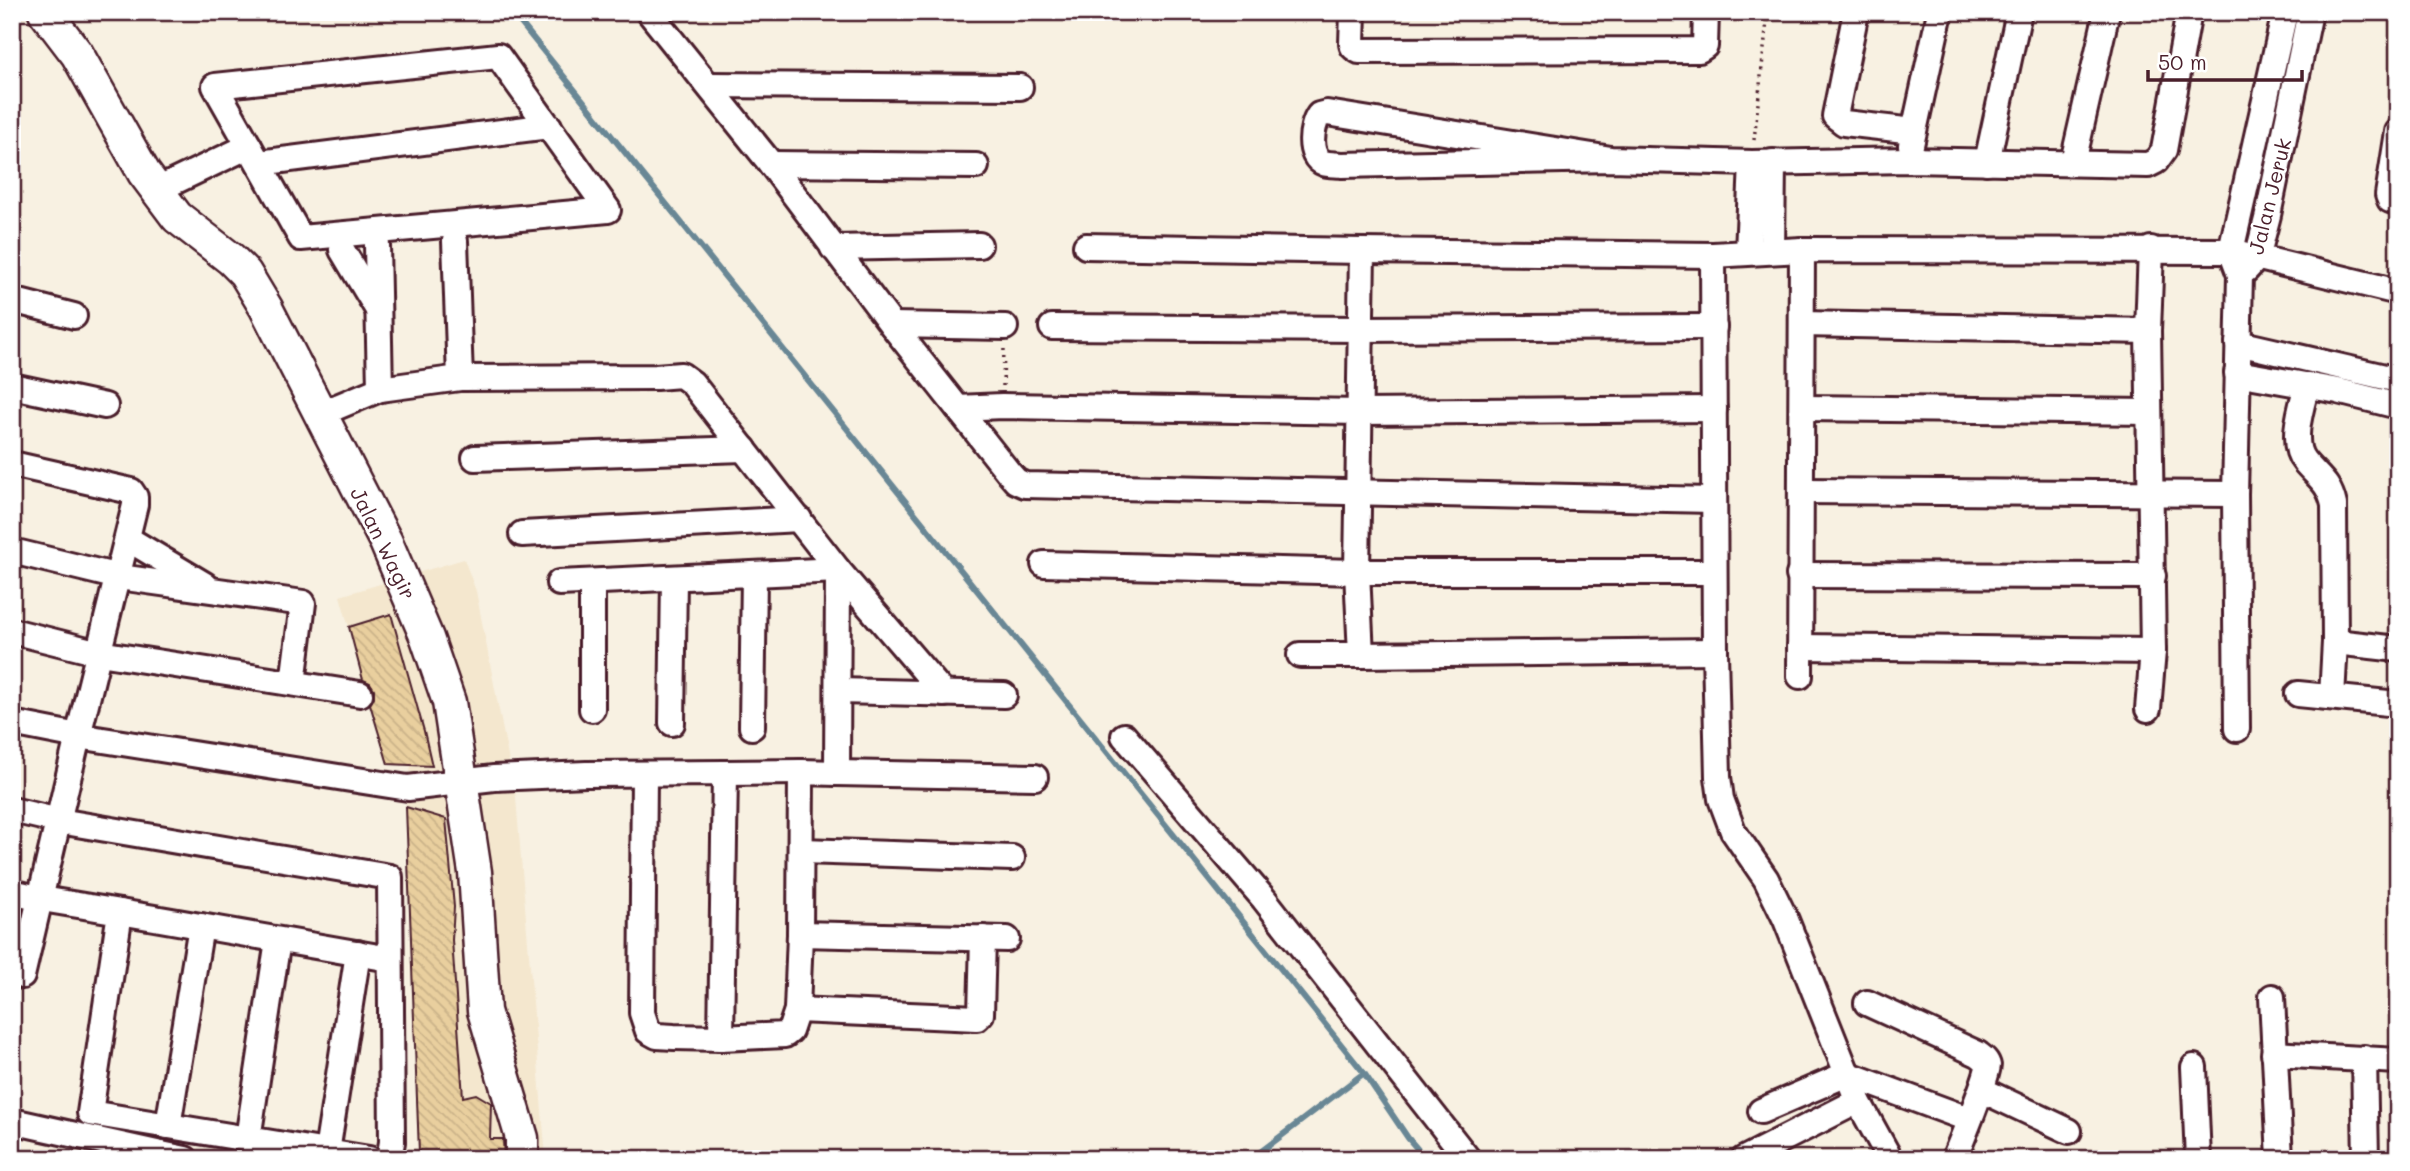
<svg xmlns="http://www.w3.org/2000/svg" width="2410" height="1171" font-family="Mali,sans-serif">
<defs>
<pattern id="building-back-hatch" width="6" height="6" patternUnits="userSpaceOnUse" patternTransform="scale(1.75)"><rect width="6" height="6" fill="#e9cf9e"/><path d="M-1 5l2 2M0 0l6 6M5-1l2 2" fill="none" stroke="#c9b188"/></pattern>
</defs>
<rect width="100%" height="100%" fill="#f8f1e2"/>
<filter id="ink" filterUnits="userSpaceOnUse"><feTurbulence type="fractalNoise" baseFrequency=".0143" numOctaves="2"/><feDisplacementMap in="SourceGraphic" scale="14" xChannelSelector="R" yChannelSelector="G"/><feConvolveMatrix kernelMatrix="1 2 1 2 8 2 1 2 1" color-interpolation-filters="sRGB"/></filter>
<g filter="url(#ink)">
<polygon fill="#f4e7ce" points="464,559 476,591 516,798 546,1159 418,1159 406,807 411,765 388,764 340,596"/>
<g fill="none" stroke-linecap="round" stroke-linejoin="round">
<g stroke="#698795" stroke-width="6">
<polyline points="512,12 1185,849 1364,1073 1408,1138 1426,1159"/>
<polyline points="1251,1159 1364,1073"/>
</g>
</g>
<g fill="url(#building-back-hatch)" stroke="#4a1f2b" stroke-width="2">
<polygon points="391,614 424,731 432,766 388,764 370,704 374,697 374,689 370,683 363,680 349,627"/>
<polygon points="406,807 446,819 454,907 452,940 463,1097 476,1094 491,1103 490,1139 503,1139 504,1159 419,1152"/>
</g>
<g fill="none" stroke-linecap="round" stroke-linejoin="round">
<defs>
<g id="minor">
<polyline points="649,12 771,164 892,325 1009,473 1016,481 1025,485 1713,500"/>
<polyline points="1353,12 1352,44 1353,47 1359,51 1699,50 1705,46 1706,12"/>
<polyline points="1856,12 1835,116 1844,123 1914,131"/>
<polygon points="498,56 608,210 301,238 215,86"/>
<polyline points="709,85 1020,87"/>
<polyline points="2398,132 2388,195 2390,200 2398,203"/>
<polyline points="1911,145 1940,12"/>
<path d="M1611,159L1327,113L1319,115C1311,126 1307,157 1324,163C1329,165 1337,164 1342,165L1611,159L1752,163L1908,160L2148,165L2156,161L2164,150L2189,12"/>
<polyline points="1987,162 2019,12"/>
<polyline points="2073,162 2107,12"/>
<polyline points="259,163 549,126"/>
<polyline points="771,164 976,166"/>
<polyline points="157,190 249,146"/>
<polyline points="455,241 460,378"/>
<polyline points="377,245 380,389"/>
<polyline points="1086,246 1362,251 1713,255 1802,250 2231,251 2398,292"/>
<polyline points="833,248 979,245"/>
<polyline points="342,250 378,310"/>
<polyline points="1362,251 1357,572 1361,655 1715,651"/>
<polyline points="1772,251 1773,162"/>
<polyline points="1748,252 1752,163"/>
<polyline points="1713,255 1715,651 1718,777 1721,799 1733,831 1766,879 1786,920 1858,1101 1890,1159"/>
<polyline points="2246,270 2257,258 2268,215 2310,12"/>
<polyline points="12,300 74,316"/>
<polyline points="1802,324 2148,331"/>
<polyline points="892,325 1005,327"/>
<polyline points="1052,327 1361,329 1714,327"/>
<polyline points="2238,343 2398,380"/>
<polyline points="2237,373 2338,391 2398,406"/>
<path d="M2307,385C2302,405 2289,443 2304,461C2318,478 2329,482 2334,505L2335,642L2332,697"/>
<polyline points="12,386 105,406"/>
<polyline points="958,408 1002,406 1360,412 1714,409"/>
<polyline points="1803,408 2149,412"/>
<polyline points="320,414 380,389 460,378 656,377 681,375 692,383 838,570 837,773 801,772 800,934 797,1010 790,1031 785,1035 721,1038 674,1037 657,1036 648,1031 642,1013 644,774"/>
<polyline points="475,458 744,449"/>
<polyline points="12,464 131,491 135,497 135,505 78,736 22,976"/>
<polyline points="1801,491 2235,494"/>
<polyline points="522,534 799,519"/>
<polyline points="128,539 205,585"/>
<polyline points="12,551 119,577 303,603 293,683"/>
<polyline points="1044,564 1357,572 1714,572"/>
<polyline points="1799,575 2153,576"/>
<polyline points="559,583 838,570 944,694"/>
<polyline points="12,631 99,653 360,694"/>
<polyline points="2335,642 2398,649"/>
<polyline points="1800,647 2153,651"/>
<polyline points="1300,655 1361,655"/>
<polyline points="1800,676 1802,250"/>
<polyline points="838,691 1004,695"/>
<polyline points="2298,694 2398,704"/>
<polyline points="592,709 592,582"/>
<polyline points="2148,709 2153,651 2148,331 2151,249"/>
<polyline points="12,723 78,736 408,788 494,778 586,774 725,773 721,1038"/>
<polyline points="672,723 674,578"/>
<polyline points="752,727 754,574"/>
<polyline points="2237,729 2235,494 2240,275 2231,251 2285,12"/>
<polyline points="1124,736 1264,899 1468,1159"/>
<polyline points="725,773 801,772"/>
<polyline points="837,773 1035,777"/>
<polyline points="12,810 59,821 390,877 392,1142 389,1159"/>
<polyline points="802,851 1012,858"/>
<polyline points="12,892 42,899 120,912 90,1113 369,1159"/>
<polyline points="120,912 390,959"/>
<polyline points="800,934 1007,939"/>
<polyline points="2272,997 2280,1159"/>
<path d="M1867,1003L1978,1054C1982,1057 1987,1060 1988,1066C1989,1073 1959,1147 1954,1159"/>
<polyline points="797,1010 977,1018 981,1014 983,938"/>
<polyline points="2274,1054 2398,1061"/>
<polyline points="2364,1058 2366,1159"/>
<polyline points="2194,1067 2198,1159"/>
<polyline points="1982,1090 2069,1131"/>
<polyline points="1761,1111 1847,1074 1968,1119"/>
<polyline points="12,1121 161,1154"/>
<polyline points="168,1126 201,926"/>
<polyline points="248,1139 278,940"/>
<polyline points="327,1152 358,953"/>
<polyline points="161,1159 161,1154 185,1159"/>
<polyline points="1744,1159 1858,1101"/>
</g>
<polyline id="tertiary" points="45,12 77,54 144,173 177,217 231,259 245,273 266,308 386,542 427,638 449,702 475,872 484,1011 522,1138 522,1159"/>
</defs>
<use href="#minor" stroke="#4a1f2b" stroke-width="30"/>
<use href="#tertiary" stroke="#4a1f2b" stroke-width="37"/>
<g stroke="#4a1f2b" stroke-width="3.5" stroke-dasharray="2 5" stroke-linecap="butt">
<polyline points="1754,140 1768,12"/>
<polyline points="1003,386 1004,348"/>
</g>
<use href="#minor" stroke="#fff" stroke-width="24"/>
<use href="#tertiary" stroke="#fff" stroke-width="32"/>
</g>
</g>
<g text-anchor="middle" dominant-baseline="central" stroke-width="5" stroke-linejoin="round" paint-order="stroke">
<g font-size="21" fill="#4a1f2b" stroke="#fff">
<text transform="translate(2269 196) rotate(-76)">Jalan Jeruk</text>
<text transform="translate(384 543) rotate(64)">Jalan Wagir</text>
</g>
</g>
<rect width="2410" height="1171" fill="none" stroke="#fff" stroke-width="42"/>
<rect x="21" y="21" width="2368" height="1129" fill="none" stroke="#4a1f2b" stroke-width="2.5" filter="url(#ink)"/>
<path d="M2148 70v10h154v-10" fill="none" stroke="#4a1f2b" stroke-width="3.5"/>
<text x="2158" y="70" font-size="21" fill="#4a1f2b" stroke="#ffffff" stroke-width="5" paint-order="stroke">50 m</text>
</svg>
